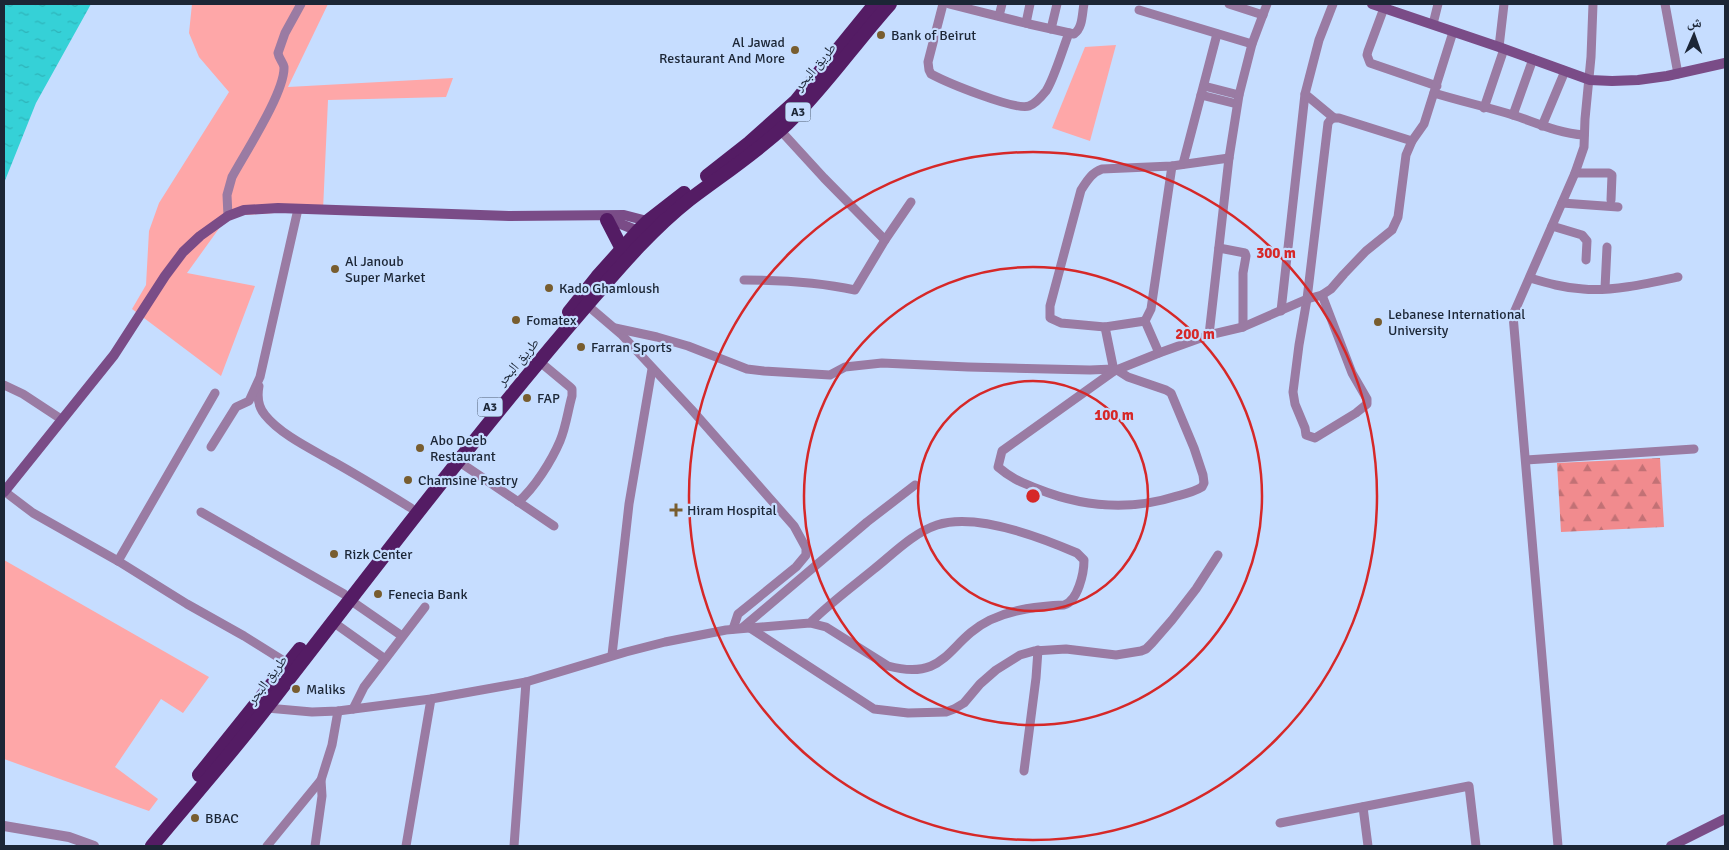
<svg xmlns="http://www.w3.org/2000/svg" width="1729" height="850" font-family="Signika,'Noto Naskh Arabic',sans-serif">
<defs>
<pattern id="forest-firs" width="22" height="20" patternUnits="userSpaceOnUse" patternTransform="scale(1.25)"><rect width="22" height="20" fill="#f18b8e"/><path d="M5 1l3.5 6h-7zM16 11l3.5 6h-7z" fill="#c27175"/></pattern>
<pattern id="water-ripples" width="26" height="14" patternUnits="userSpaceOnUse" patternTransform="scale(1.25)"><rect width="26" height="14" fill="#35d1d7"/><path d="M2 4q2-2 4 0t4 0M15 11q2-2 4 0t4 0" fill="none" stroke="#2eb3b9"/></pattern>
</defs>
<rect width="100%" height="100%" fill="#c6ddff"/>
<g fill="#fea7a8">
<polygon points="192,4 328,4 288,87 453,78 446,97 328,100 323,210 228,216 187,273 255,286 221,376 132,309 146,285 149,231 159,203 229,92 199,57 189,33"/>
<polygon points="1116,45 1090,141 1052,128 1085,47"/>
<polygon points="4,560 209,677 183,713 161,699 115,767 158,799 149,811 4,759"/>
</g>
<polygon fill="url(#forest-firs)" points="1660,458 1664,527 1561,532 1557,463"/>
<polygon fill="url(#water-ripples)" points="4,4 91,4 36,103 4,183"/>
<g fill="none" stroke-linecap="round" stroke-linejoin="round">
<g stroke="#9a7ba3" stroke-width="9">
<path d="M943,4L928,62L929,70L931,74C946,82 1015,111 1029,106C1035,104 1042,96 1046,91C1054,79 1063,48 1069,33"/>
<path d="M949,4L1029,24L1074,34C1083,28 1082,13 1084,4"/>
<polyline points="1229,4 1263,15"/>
<polyline points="1665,4 1678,74"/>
<polyline points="1384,8 1368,51 1367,55 1370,63 1437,86"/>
<polyline points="1139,10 1252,44"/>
<polyline points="999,16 1002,4"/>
<polyline points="1026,23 1030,4"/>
<polyline points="1433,24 1438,4"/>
<polyline points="1051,29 1057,4"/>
<polyline points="1499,47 1504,4"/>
<polyline points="1204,86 1239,95"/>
<path d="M1434,93C1460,101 1487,107 1513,115C1537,123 1558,133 1584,135"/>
<polyline points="1305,94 1334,118"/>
<polyline points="1201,95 1237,104"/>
<polyline points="1484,108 1504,49"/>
<polyline points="1513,115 1533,59"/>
<polyline points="1542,126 1565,71"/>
<polyline points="780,130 824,178 885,240"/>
<polyline points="1183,164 1217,34"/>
<polyline points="1575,173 1609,173 1612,175 1611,200"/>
<polyline points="1562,203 1618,207"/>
<path d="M228,216L227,195L232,177C245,153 285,92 284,67C283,62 279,59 278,53L285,33L301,4"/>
<polyline points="1552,226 1582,235 1587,241 1586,260"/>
<polyline points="1219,248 1245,253 1246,256 1243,273 1243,327"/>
<path d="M1530,278C1547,283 1564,288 1583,289C1610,292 1650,283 1678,277"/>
<path d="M744,280C782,280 818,282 855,290L885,240L911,202"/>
<polyline points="1605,288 1607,247"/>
<polyline points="1322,295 1352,373 1367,399 1367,404 1356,413 1315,438 1306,435 1305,428 1295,404 1293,392 1299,345 1307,299 1328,123 1332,118 1339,118 1412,141"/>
<polyline points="587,305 621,334 691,409 794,526 806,548 806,555 796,567 738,614 733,629"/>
<polyline points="1281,311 1305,94 1319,40 1333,4"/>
<path d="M1145,321L1105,327L1061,323L1050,318V306L1081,190C1087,181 1091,173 1102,169L1172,166L1229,158"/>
<polyline points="1145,321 1151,309 1172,166"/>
<polyline points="1145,321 1159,353"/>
<polyline points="1105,327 1114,371"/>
<polyline points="615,328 657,337 688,346 747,369 764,371 830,375 845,367 882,363 968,367 1090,370 1113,369"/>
<polyline points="1209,335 1229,158 1239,95 1252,44 1267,4"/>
<path d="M1117,370L1128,377L1166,390L1171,393L1194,448L1203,475L1204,483L1202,487C1194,492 1185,494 1177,496C1130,511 1083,507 1038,489C1021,482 1012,479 998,467L1002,451L1114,371L1159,353L1209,335L1243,327L1307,299L1322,295L1331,289L1344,274L1366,251L1392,230L1398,217L1406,155L1412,141L1424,124L1453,32"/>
<polyline points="4,385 23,394 61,419"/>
<path d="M259,386C257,397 258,407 265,415C280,434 311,449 332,461C359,476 385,492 411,508"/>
<polyline points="211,447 236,407 249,401 260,377 298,209"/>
<polyline points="1526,460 1694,449"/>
<polyline points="458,461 554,526"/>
<polyline points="4,491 33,513 118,561 187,604 244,636 292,666"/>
<path d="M518,502C534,489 552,460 560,441C566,427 568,410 572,396V389L570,387L540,362"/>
<polyline points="201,512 344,594"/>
<polyline points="118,561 215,393"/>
<polyline points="350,600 402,636"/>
<polyline points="333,622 385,659"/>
<polyline points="742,628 867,522 915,485"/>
<polyline points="750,628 874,709 908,713 946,712 954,709 964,703 980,684 996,670 1020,655 1034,651 1066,649 1116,655 1141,651 1146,649 1152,643 1172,620 1196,589 1218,555"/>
<polyline points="612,655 629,504 652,369"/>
<path d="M267,708L312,712L338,711L431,699L526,682L626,652L665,642L726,630L810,623L826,627L888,666C948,682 947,641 990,620C1014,609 1038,606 1064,605C1078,601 1084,573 1084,560L1077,553C1040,537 976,512 937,525C913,533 893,554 874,569C852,587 830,603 810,623"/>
<polyline points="353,709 364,687 425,607"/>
<polyline points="1024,771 1036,678 1038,650"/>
<polyline points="1363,807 1368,846"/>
<polyline points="1280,823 1469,786 1476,846"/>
<polyline points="267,846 321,780"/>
<polyline points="315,846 322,796 321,780 332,745 338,711"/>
<polyline points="406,846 431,699"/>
<polyline points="514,846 526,682"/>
<polyline points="1558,846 1513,315 1575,173 1584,147 1585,119 1591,57 1593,4"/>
</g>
<polyline stroke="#9a7ba3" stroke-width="10" points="4,826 69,837 94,846"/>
<g stroke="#7a4c87" stroke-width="10">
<polyline points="1372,4 1499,47 1590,80 1612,81 1638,80 1667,76 1725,63"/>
<polyline points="606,218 643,233"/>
<polyline points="4,492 114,355 165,276 183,252 200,236 228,216 244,210 278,208 509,216 624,215 651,222"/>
<polyline points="1671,846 1725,819"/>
</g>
<g stroke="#541c64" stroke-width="14">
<polyline points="707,176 749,143 796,101 875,4"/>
<polyline points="607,220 622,249"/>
<polyline points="569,312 597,277 638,231 648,221 684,193"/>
<polyline points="199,775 300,649"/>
<path d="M152,846C190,800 230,755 267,707C372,572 475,435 587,305C619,268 651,230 689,200C722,175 757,152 787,124C825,87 855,43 890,4"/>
</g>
</g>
<g fill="none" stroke="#d62828" stroke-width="2.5">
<circle cx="1033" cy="496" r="115"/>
<circle cx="1033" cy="496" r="229"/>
<circle cx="1033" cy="496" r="344"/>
</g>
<g fill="#785d2f" stroke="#c6ddff" stroke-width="2">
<circle cx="881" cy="35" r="5"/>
<circle cx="795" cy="50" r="5"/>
<circle cx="335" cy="269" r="5"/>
<circle cx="549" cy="288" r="5"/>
<circle cx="516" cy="320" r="5"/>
<circle cx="1378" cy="322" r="5"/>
<circle cx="581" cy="347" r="5"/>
<circle cx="527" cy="398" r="5"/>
<circle cx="420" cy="448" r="5"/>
<circle cx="408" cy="480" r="5"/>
<path d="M673.5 502.5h5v5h5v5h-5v5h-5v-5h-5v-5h5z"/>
<circle cx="334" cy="554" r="5"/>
<circle cx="378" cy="594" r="5"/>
<circle cx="296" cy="689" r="5"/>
<circle cx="195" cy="818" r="5"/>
</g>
<g text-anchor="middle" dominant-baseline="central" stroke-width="4.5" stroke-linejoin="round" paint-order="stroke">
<g fill="#c6ddff" stroke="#4f5d72" stroke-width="1">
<rect x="785.5" y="102.5" width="25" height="19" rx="4"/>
<rect x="477.5" y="397.5" width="25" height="19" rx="4"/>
</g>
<g font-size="12" font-weight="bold" fill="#1c2636">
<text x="798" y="112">A3</text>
<text x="490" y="407">A3</text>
</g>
<g font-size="14" fill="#1c2636" stroke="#c6ddff" text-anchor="start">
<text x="891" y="35">Bank of Beirut</text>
<text x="785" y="42" text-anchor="end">Al Jawad<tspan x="785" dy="16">Restaurant And More</tspan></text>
<text x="345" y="261">Al Janoub<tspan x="345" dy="16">Super Market</tspan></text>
<text x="559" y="288">Kado Ghamloush</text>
<text x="1388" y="314">Lebanese International<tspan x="1388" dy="16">University</tspan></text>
<text x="526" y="320">Fomatex</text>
<text x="591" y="347">Farran Sports</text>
<text x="537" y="398">FAP</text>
<text x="430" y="440">Abo Deeb<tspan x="430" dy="16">Restaurant</tspan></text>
<text x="418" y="480">Chamsine Pastry</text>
<text x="687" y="510">Hiram Hospital</text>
<text x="344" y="554">Rizk Center</text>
<text x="388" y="594">Fenecia Bank</text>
<text x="306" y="689">Maliks</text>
<text x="205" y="818">BBAC</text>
</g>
<g font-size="14" fill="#1c2636" stroke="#c6ddff">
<text transform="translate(815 67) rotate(-50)">طريق البحر</text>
<text transform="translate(518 362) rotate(-50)">طريق البحر</text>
<text transform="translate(267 680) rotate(-53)">طريق البحر</text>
</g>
</g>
<circle cx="1033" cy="496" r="8" fill="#d62828" stroke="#c6ddff" stroke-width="2.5"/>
<g font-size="15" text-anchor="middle" font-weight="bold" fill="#d62828" stroke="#c6ddff" stroke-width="4.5" stroke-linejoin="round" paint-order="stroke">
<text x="1276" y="258">300 m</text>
<text x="1195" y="339">200 m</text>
<text x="1114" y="420">100 m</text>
</g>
<rect width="1729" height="850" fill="none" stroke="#1c2636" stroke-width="10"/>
<g transform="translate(1694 35) rotate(2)" stroke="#c6ddff" stroke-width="4" paint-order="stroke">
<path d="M0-4L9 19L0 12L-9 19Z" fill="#1c2636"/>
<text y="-8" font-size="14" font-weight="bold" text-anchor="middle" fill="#1c2636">ش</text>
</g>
</svg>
